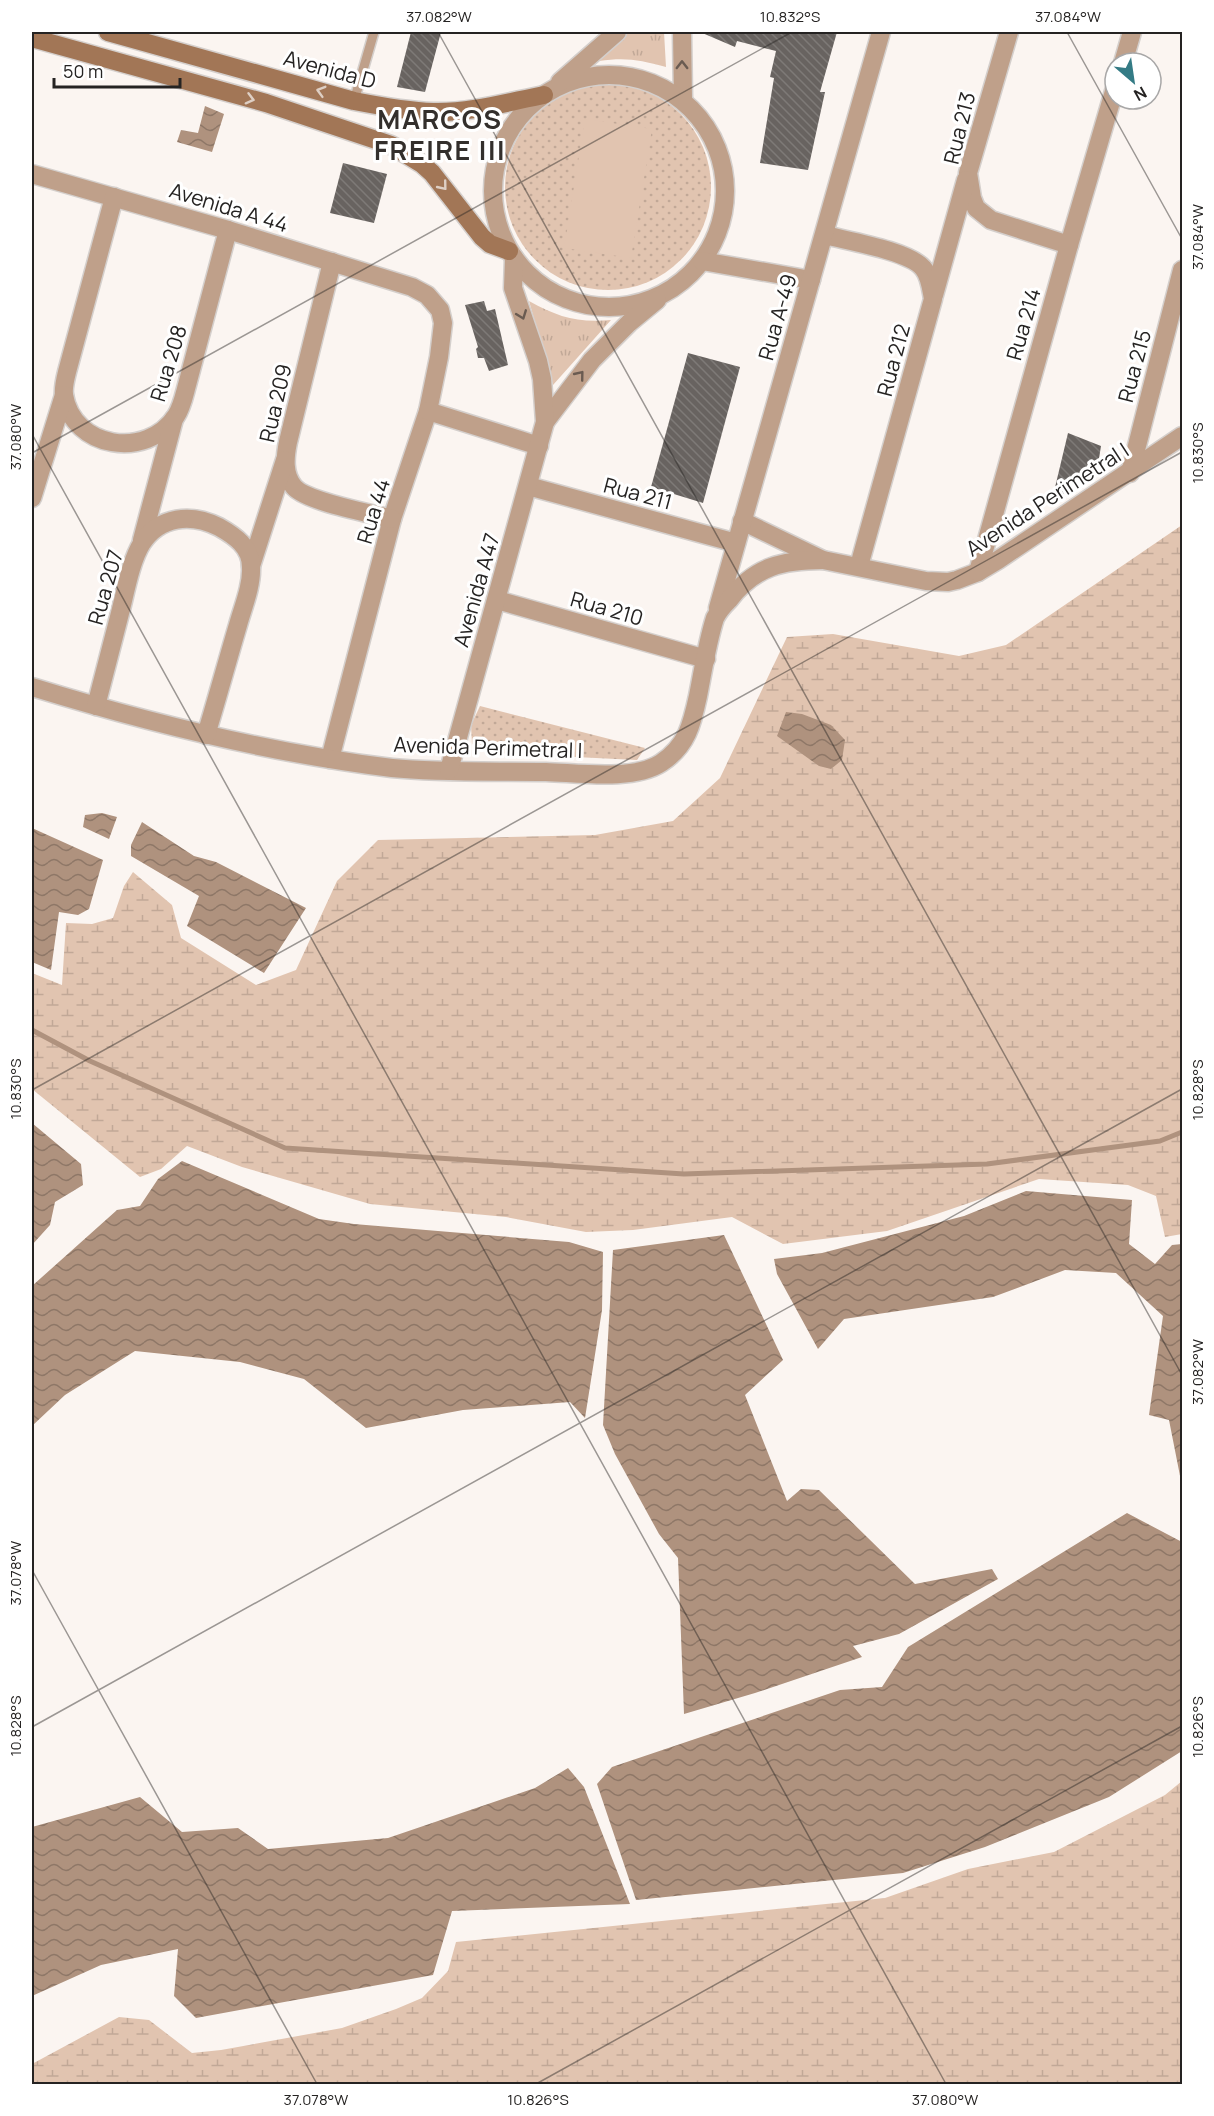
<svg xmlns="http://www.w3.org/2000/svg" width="1214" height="2116" font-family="Manrope,sans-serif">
<defs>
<pattern id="grass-tufts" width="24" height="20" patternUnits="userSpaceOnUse" patternTransform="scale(1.5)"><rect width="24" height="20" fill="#e1c4b0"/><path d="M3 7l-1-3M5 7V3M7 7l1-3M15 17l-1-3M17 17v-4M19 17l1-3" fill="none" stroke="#c1a897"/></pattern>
<pattern id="wetland-marsh" width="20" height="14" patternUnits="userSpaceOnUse" patternTransform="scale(1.5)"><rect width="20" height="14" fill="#e1c4b0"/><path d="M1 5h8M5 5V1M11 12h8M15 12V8" fill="none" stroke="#c1a897"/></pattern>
<pattern id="park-dots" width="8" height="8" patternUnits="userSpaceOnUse" patternTransform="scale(1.5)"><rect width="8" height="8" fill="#e1c4b0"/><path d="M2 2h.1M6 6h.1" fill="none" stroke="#c1a897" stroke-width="1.8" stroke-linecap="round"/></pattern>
<pattern id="water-waves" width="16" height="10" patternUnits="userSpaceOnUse" patternTransform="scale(1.5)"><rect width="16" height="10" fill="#af927e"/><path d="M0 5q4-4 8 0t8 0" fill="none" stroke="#8e7767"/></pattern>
<pattern id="building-back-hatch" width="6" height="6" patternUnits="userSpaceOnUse" patternTransform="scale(1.5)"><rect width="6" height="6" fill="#686360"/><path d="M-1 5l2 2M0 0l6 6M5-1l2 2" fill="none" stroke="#7e7a77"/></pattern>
</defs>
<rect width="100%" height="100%" fill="#fbf5f1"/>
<g fill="url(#grass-tufts)">
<path d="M626,32H664L666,67C640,60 626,57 599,61Z"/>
<path d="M529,301C558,317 577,323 611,320L553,385Z"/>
</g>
<g fill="url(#wetland-marsh)">
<polygon points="1182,525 1182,1234 1165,1237 1156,1196 1128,1185 1039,1179 887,1231 783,1244 732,1217 633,1230 586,1232 506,1217 370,1204 242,1167 187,1146 161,1169 140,1177 32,1089 32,973 62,985 66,923 92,924 113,918 124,886 133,872 172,905 181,938 256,985 296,970 337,881 378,840 595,835 673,821 720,778 787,637 833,634 959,656 1006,645"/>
<polygon points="1182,1781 1182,2084 32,2084 32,2064 119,2017 149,2020 192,2053 221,2050 342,2028 396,2009 422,1998 448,1971 456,1942 885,1898 968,1869 1054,1852 1165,1795"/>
</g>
<g fill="url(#park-dots)">
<circle cx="608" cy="187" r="103"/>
<polygon points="480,706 645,748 637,760 494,753 472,744 471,725"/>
</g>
<polygon fill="#e1c4b0" points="585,119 652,129 631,258 564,248"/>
<g fill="url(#water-waves)">
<polygon points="205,106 224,114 212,152 177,142 181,130 198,133"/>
<polygon points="786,712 802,714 831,725 845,740 842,760 831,769 819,766 777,736"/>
<polygon points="102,813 117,817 109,839 83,827 85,815"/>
<polygon points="142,822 194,856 216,862 306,908 264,973 187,926 199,896 131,856 131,845"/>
<polygon points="32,828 103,860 89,909 78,915 59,912 51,970 32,962"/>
<polygon points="32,1123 81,1164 83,1185 55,1202 50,1225 32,1245"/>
<polygon points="182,1161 319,1219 354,1224 569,1242 603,1252 602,1310 585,1418 570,1402 463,1410 366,1428 304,1379 240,1362 135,1351 65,1395 32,1426 32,1286 117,1210 140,1206 158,1179"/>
<polygon points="1026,1191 1132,1200 1129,1244 1155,1264 1172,1245 1182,1244 1182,1486 1169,1420 1149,1415 1163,1316 1116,1273 1065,1270 993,1297 844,1319 818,1349 777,1274 774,1259 822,1253 964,1216"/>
<polygon points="724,1235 783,1360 745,1395 787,1501 801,1489 819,1490 915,1584 992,1569 998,1579 899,1634 853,1646 862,1657 755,1693 684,1714 678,1558 659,1534 615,1454 603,1425 613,1250"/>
<polygon points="1127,1513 1182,1542 1182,1751 1109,1797 985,1847 903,1873 636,1900 597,1784 612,1767 840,1690 882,1687 908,1647"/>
<polygon points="568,1768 584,1787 630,1904 452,1911 433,1975 196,2018 174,1996 178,1949 101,1965 32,1996 32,1827 140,1797 182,1832 238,1828 268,1849 388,1838 535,1788"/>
</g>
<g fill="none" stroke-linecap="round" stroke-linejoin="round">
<polyline stroke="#af927e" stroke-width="5" points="32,1030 90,1061 285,1148 684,1174 987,1164 1160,1141 1182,1132"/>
</g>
<g fill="url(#building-back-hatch)">
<polygon points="411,32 441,32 425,92 397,87"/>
<polygon points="700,32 837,32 820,92 825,92 808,170 760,163 774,78 770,77 776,51 737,41 735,47"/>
<polygon points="343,163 387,174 374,223 330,213"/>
<polygon points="484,301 487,311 495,309 508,365 489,371 484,358 478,358 476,349 478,347 465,305"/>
<polygon points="688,353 740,367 703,503 651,487"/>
<polygon points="1068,433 1101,446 1097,471 1090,466 1077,487 1052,500"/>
</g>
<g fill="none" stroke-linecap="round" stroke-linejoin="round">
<defs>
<polyline id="lane" points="354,101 374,32"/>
<g id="street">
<polyline points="682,32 683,99"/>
<polyline points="1009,32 968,173 972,198 976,208 991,220 1069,245"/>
<polyline points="1123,63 1132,32"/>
<circle cx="609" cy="191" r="116"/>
<polyline points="560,82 617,32"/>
<polyline points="32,174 228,230 412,287 427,295 440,310 443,323 439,357 428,411 392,519 330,759"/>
<path d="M114,197L67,372C65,380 63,388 64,395C73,449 147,460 176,416C182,407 184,396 187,385L228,230"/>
<path d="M825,235C848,241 909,251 923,268C930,276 931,288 933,299L859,566"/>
<polyline points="702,261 811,280"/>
<path d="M332,262L288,442C285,457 283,474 294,487C307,502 371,513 392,519"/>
<polyline points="934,295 966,180"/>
<polyline points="428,411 539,446"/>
<polyline points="545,422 592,360 629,323 657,300"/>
<polyline points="1130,473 1182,270"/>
<polyline points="528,486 736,543"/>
<polyline points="32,498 64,395"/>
<polyline points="742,521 823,560 926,581 948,582 957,580 978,572 998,560 1182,436"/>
<polyline points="142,540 174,419"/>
<polyline points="251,566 285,460"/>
<polyline points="978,572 1069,245 1115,88"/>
<polyline points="497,600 706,659"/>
<polyline points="718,608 881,32"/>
<path d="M32,687C149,723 269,753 392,768C442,773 495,771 546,772C579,773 633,781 661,763C687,746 692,724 698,696C703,671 707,643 715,618C718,612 724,605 729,600C755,566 783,560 823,560"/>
<path d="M96,706C104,676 111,647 119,617C125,595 130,562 142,543C160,516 191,513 219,527C235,536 251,547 251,567C252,586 243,607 238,625C227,662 217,699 206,735"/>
<polyline points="449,770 545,422 542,379 538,361 513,288 514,258"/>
</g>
<g id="secondary">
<path d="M108,32L354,101C380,106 406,111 433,112C470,113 508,102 544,95"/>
<polyline points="32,38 266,103 391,145 422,164 432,173 482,237 490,244 509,251"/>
</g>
</defs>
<use href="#lane" stroke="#d4cfcc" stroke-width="12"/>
<use href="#street" stroke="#d4cfcc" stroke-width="21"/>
<use href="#secondary" stroke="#d4cfcc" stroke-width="21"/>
<use href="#lane" stroke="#bfa08a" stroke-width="9"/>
<use href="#street" stroke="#bfa08a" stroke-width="18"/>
<use href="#secondary" stroke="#a27656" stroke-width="18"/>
</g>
<defs><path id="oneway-chevron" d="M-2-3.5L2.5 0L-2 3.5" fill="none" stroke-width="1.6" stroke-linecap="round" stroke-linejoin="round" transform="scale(1.5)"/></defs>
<g stroke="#6a5b51">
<use href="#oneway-chevron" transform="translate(682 65) rotate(-90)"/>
<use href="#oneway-chevron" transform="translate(522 315) rotate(69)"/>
<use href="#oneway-chevron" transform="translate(580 375) rotate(-51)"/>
</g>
<g stroke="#decfc4">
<use href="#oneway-chevron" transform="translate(321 91) rotate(-164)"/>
<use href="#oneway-chevron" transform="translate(250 99) rotate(15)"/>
<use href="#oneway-chevron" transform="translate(443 186) rotate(51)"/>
</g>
<path fill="none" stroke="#252322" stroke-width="1.5" stroke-opacity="0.45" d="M438,32L1182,1375M1067,32L1182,239M32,434L946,2084M32,453L792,32M32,1090L1182,452M32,1570L317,2084M32,1727L1182,1089M536,2084L1182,1726"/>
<g text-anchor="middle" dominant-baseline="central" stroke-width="6" stroke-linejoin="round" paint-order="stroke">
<g font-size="21" fill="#252322" stroke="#fff">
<text transform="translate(330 69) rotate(15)">Avenida D</text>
<text transform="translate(959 128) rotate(-76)">Rua 213</text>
<text transform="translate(229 207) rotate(17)">Avenida A 44</text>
<text transform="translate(777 317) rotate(-74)">Rua A-49</text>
<text transform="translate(1023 324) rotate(-74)">Rua 214</text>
<text transform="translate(893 360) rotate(-75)">Rua 212</text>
<text transform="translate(168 363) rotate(-73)">Rua 208</text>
<text transform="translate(1134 366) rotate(-75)">Rua 215</text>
<text transform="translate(275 403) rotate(-77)">Rua 209</text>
<text transform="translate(638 493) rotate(15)">Rua 211</text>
<text transform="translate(1047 499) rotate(-33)">Avenida Perimetral I</text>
<text transform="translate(373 511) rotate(-73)">Rua 44</text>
<text transform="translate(105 587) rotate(-74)">Rua 207</text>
<text transform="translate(476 590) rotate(-74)">Avenida A47</text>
<text transform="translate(607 608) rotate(16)">Rua 210</text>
<text transform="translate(488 747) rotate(2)">Avenida Perimetral I</text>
</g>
<g font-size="27" font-weight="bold" letter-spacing="1.5" fill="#332f2c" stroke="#fff">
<text x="440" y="118">MARCOS<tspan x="440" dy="31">FREIRE III</tspan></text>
</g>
</g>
<rect width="1214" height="2116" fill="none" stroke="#ffffff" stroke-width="66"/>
<g transform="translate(1133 81) rotate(151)"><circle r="28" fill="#ffffff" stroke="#a8a7a7" stroke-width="1.5"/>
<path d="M0-4.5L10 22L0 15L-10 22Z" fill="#347b85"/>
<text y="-9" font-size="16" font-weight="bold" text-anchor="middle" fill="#252322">N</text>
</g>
<path d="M54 78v9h126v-9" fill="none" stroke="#252322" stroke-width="3"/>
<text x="63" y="78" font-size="18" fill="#252322" stroke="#ffffff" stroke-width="4.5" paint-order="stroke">50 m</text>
<rect x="33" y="33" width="1148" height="2050" fill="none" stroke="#252322" stroke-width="2"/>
<g font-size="15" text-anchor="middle" fill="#252322">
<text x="439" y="22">37.082°W</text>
<text x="790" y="22">10.832°S</text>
<text x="1068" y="22">37.084°W</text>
<text transform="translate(1198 237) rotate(-90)" y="5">37.084°W</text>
<text transform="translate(16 437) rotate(-90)" y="5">37.080°W</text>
<text transform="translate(1198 453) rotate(-90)" y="5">10.830°S</text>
<text transform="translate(16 1089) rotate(-90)" y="5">10.830°S</text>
<text transform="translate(1198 1090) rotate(-90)" y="5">10.828°S</text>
<text transform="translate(1198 1372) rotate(-90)" y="5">37.082°W</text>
<text transform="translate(16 1573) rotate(-90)" y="5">37.078°W</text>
<text transform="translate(16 1726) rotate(-90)" y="5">10.828°S</text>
<text transform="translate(1198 1727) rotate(-90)" y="5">10.826°S</text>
<text x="316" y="2105">37.078°W</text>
<text x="538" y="2105">10.826°S</text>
<text x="945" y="2105">37.080°W</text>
</g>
</svg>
